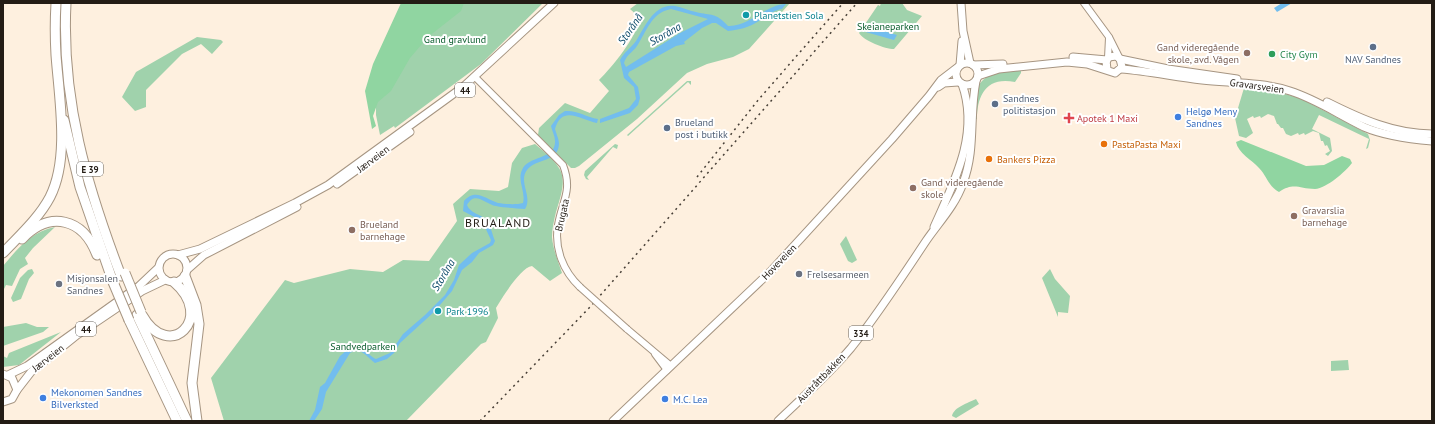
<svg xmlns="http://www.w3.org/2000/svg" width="1435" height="424" font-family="'PT Sans',sans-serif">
<rect width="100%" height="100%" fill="#fef0df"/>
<g fill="#a0d2ac">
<polygon points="438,3 543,3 481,64 395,128 394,126 380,135 376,115 376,100"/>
<path d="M638,3H790L749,49L733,57L707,64L687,73L637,119L579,166L575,168H571L538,135L539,128L565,103L590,113L609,91L599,80C613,66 636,38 640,18L630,9Z"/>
<path d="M881,3H902L907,10L922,16L894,49C885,49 864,41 859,33L878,5L880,6Z"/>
<polygon points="197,37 221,40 223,42 212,54 201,44 182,54 146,90 146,107 135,111 122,97 136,72"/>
<path d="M1021,68V73L1015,82C986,76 977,96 977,119L974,120C972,78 983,74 1021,68Z"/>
<polygon points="687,81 691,81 691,85 688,82 628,136 627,135"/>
<polygon points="1244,88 1282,93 1302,99 1368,134 1370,140 1368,148 1366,149 1369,139 1319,115 1312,129 1330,138 1332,151 1328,156 1325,154 1330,151 1327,145 1325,146 1323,141 1321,141 1319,133 1313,131 1305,135 1304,133 1299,135 1298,133 1291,136 1286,134 1283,128 1281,128 1278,124 1277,124 1274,116 1268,114 1261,118 1260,116 1254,118 1253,116 1247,119 1253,133 1246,138 1239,136 1235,118"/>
<path d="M535,144C566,170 568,174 556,212C554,220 552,229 552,237C553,249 558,261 562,273L550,281L532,266C521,267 502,298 496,308L498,318L486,342L481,344L406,421H224L211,378L285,280L294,283L350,269L383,272L403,260L429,261L457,221L453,204L470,189L499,191L508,187L512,163L522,148Z"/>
<polygon points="615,144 618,145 617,149 613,147 587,177 589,180 586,179 584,175 585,171"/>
<path d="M55,227L33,248L25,258L28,264L20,269L12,286L6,285L3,291V266C18,248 31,232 55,227Z"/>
<polygon points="846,236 857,260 852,263 848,261 840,244"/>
<polygon points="32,269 34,273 29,279 21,299 13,302 11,298 20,278 28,270"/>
<polygon points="1050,269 1055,279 1070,296 1068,313 1058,312 1058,317 1042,278"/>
<polygon points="26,323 37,327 49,327 43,332 3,346 3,327"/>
<polygon points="61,332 19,365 3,367 3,356 7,358 9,353"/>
<polygon points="1348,360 1349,370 1331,371 1331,361"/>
<path d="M976,399L979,404L956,418L952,416C954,407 968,403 976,399Z"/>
</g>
<g fill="#90d5a1">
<polygon points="401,3 464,3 461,11 428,37 410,58 391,91 378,102 373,116 376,126 372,129 365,91 373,64"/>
<path d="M1241,140L1306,166L1324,165L1342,156L1350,159L1352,163C1345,172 1327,188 1315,189C1299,189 1294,182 1279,192C1268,186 1267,176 1259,168C1252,160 1238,153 1236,142Z"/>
</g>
<g fill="#72bdee" fill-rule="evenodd">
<polygon points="1282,3 1292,3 1277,12 1274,8"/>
<path d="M786,4L782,9C773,10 767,17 759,21C750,27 739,30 728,31L716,23H712L702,28L684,42L685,44L676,46L629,72L628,75L638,87L640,98L638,105L630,113L600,123V119L629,108L636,99L634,87L624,78L620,60C624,52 631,48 636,41C645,27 654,3 675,6C682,7 689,11 696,12C712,16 715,12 728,26C750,27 766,4 786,4ZM671,9L708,19L680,33L626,67L624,63C626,55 633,52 637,46C647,31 651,13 671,9Z"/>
<polygon points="864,26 867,26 897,35 894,40 862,31"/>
<path d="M565,111C577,110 586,117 598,119L597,123C581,120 562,104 555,129C556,133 559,139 559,144C558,163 536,158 527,170C518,182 533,197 525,209C516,208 505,208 496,206C485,204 475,190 467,205C470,213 480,214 485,219C491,225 492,234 495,241L493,245L479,253L472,262L462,270L452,291L434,312L400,343L394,353L387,359L375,363C367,358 361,346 350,353L326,392L322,409L314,421H309L315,410L320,387L325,383L340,356L353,345C365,345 367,355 376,359L390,353L403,334L425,315L445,295L454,280L459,265L472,253L490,243L491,240L482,221L463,211L464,201C476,188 485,199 498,203C504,204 516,205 523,203C526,192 517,181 522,170C528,155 556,160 555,141C555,136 552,131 551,126L559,115Z"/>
</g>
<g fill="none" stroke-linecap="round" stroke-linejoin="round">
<defs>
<g id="minor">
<polyline points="1084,3 1109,37 1119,57"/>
<polyline points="1108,58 1109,38"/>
<path d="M475,77L563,165C573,191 562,201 558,225C554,248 563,271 580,287"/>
<polyline points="627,329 671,366"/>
<polyline points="655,354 667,370"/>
</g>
<g id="major">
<polyline points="961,3 963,31 970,63"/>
<polyline points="1073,57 1107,60"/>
<polyline points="1120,59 1168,69 1237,79"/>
<circle cx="967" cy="74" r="11"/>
<polyline points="960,65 962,41"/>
<polyline points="973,65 1003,64"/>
<path d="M1121,69C1148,71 1175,77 1202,80C1231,83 1262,82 1290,91C1316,99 1339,115 1364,127C1385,136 1409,139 1432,141"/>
<polyline points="978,76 999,69 1067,62 1087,64 1115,73 1122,67 1120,59 1116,56 1109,57 1106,61 1107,69"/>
<polyline points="938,87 944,83 958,82"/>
<path d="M1327,102C1361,119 1394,134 1432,134"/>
<polyline points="337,184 410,132"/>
<path d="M934,227C954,182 980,134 962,84"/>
<circle cx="173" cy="268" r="14"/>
<polyline points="178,255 200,249 295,203 328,185 463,87 554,3"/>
<polyline points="187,270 204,255 297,207"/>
<polyline points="3,374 12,378 17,390 12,399 3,402"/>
<polyline points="8,375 27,366 139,286 158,268"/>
<polyline points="17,390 31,372 77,335 142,291 165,280"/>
<polyline points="613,421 770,272 892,139 929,96 941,80 958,67"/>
<path d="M778,421C803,397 829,374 851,348C878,314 902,277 926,241C939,222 955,206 963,183C976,150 969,115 976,81"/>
</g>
<g id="highway">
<path d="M66,3C61,100 87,187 121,276"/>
<polyline points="64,120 80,187 113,282"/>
<path d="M22,239C50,210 83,218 97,255"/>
<path d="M3,253C19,236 39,218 50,197C70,158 59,97 56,55C55,38 55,20 56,3"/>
<polyline points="185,276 196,305 199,324 192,383 197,421"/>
<polyline points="137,315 187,421"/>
<path d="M142,315C169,363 216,318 174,282"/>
<polyline points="129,320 177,421"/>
</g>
</defs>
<use href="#minor" stroke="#a69582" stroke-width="8"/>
<use href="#major" stroke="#a69582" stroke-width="9"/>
<use href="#highway" stroke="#a69582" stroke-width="11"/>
<use href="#minor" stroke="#fff" stroke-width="6"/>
<use href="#major" stroke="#fff" stroke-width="7"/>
<use href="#highway" stroke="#fff" stroke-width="9"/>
<g stroke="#473f36" stroke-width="1.5" stroke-dasharray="2 4" stroke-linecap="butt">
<polyline points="697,177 759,99 843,3"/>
<polyline points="480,421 591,306 857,3"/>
</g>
<defs>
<polyline id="minor-bridge" points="580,287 627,329"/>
<g id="highway-bridge">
<polyline points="125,273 141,312"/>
<polyline points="113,282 129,320"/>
</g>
</defs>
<use href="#minor-bridge" stroke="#a69582" stroke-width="8" stroke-linecap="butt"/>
<use href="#highway-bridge" stroke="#a69582" stroke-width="11" stroke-linecap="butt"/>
<use href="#minor-bridge" stroke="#fff" stroke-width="6"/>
<use href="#highway-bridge" stroke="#fff" stroke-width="9"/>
</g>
<g fill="#0f9aa8" stroke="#fff" stroke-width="1.5">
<circle cx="746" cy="15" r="4"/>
<circle cx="438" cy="311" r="4"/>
</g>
<g fill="#5c6f8a" stroke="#fff" stroke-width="1.5">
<circle cx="1373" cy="47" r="4"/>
<circle cx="995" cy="104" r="4"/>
<circle cx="667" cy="128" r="4"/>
</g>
<g fill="#8d6e63" stroke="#fff" stroke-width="1.5">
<circle cx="1247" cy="53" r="4"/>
<circle cx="913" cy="188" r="4"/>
<circle cx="1294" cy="216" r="4"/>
<circle cx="352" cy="230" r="4"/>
</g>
<circle fill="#2e9e5b" stroke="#fff" stroke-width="1.5" cx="1272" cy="54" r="4"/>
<g fill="#3f7fe0" stroke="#fff" stroke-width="1.5">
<circle cx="1178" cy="117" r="4"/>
<circle cx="43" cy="398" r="4"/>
<circle cx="665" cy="399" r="4"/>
</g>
<path fill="#e0444e" stroke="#fff" stroke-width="1.5" d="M1067 112h4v4h4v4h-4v4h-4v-4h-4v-4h4z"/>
<g fill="#e8710a" stroke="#fff" stroke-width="1.5">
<circle cx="1104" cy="144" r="4"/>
<circle cx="989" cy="159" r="4"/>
</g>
<g fill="#6b7280" stroke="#fff" stroke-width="1.5">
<circle cx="799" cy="274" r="4"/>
<circle cx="59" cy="284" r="4"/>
</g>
<g text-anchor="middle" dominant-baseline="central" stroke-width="4" stroke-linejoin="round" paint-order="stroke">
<g fill="#fff" stroke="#65605b" stroke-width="1">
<rect x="455" y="83" width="20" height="14" rx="3"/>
<rect x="77" y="162" width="26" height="14" rx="3"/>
<rect x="76" y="322" width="20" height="14" rx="3"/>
<rect x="849" y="326" width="24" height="14" rx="3"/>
</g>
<g font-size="9" font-weight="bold" fill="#231c15">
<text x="465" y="90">44</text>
<text x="90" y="169">E 39</text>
<text x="86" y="329">44</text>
<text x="861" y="333">334</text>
</g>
<g font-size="10" fill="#0d838f" stroke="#fff" text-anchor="start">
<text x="754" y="15">Planetstien Sola</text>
<text x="446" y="311">Park 1996</text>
</g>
<g font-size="10" fill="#085b2b" stroke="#fff">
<text x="888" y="26">Skeianeparken</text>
<text x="455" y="39">Gand gravlund</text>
<text x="363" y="346">Sandvedparken</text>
</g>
<g font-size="10" fill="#785e54" stroke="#fff" text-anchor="start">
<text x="1239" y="47" text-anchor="end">Gand videregående<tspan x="1239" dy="12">skole, avd. Vågen</tspan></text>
<text x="921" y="182">Gand videregående<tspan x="921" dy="12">skole</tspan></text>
<text x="1302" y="210">Gravarslia<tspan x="1302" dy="12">barnehage</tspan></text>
<text x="360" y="224">Brueland<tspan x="360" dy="12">barnehage</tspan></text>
</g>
<g font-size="10" fill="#27864d" stroke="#fff" text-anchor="start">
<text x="1280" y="54">City Gym</text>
</g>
<g font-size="10" fill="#4e5e75" stroke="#fff" text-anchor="start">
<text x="1373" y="59" text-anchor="middle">NAV Sandnes</text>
<text x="1003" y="98">Sandnes<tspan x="1003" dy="12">politistasjon</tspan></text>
<text x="675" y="122">Brueland<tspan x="675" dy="12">post i butikk</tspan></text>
</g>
<g font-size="10" fill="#231c15" stroke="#fff">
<text transform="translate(1257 86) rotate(8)">Gravarsveien</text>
<text transform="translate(373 159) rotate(-37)">Jærveien</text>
<text transform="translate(562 215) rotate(-77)">Brugata</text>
<text transform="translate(779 262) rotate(-46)">Hoveveien</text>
<text transform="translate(48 358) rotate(-38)">Jærveien</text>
<text transform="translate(821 378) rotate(-46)">Austråttbakken</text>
</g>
<g font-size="10" fill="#366cbe" stroke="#fff" text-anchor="start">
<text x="1186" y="111">Helgø Meny<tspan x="1186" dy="12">Sandnes</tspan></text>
<text x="51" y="392">Mekonomen Sandnes<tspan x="51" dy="12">Bilverksted</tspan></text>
<text x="673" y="399">M.C. Lea</text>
</g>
<g font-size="10" fill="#be3a42" stroke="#fff" text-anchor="start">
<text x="1077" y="118">Apotek 1 Maxi</text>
</g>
<g font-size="10" fill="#c56008" stroke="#fff" text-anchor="start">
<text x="1112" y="144">PastaPasta Maxi</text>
<text x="997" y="159">Bankers Pizza</text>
</g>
<g font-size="10" fill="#5b616d" stroke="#fff" text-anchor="start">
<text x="807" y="274">Frelsesarmeen</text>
<text x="67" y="278">Misjonsalen<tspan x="67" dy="12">Sandnes</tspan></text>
</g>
<g font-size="11" font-style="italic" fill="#0b4868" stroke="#fff">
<text transform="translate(630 29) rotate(-55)">Storånå</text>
<text transform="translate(665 34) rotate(-30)">Storåna</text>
<text transform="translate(443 275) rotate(-59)">Storåna</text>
</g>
<g font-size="12" letter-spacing="1" fill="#231c15" stroke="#fff">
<text x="498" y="222">BRUALAND</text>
</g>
</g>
<rect width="1435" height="424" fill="none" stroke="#231c15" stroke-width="8"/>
</svg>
